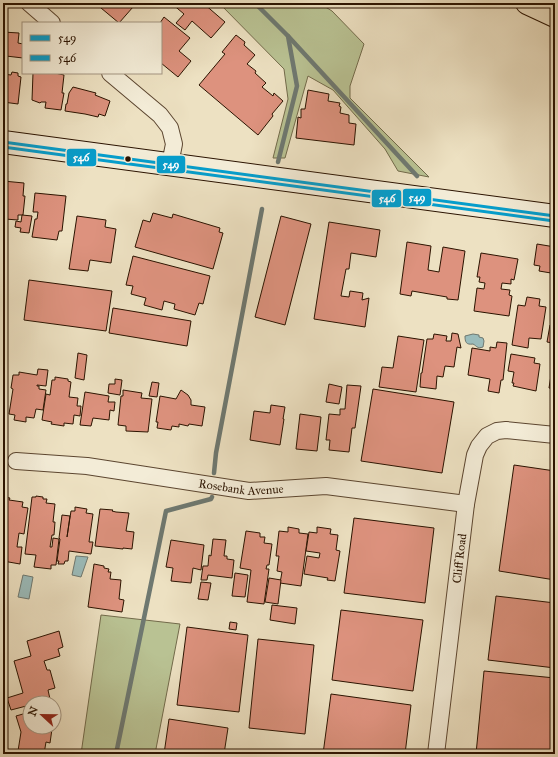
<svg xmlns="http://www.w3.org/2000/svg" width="558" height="757" font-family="'IM FELL Great Primer',serif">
<rect width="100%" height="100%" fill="#ede1c2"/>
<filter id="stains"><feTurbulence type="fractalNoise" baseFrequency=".005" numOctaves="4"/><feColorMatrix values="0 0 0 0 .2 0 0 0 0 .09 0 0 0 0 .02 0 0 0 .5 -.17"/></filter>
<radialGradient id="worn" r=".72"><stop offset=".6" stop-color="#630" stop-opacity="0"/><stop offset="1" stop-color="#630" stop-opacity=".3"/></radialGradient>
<g fill="#b9c293" stroke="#726a4a">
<polygon points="219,3 319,3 332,11 364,44 350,86 350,98 429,177 398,171 385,149 333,90 308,76 285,158 273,158 288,99 284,69"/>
<polygon points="101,615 180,624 155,754 81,754"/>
</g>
<g fill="#9bbcbb" stroke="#6e7870">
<path d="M473,334L479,335V337L483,338L484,341L483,347C477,349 477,346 473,344C466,345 465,342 465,336Z"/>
<polygon points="76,556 88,557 81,577 72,575"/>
<polygon points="23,575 33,577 29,599 18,597"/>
</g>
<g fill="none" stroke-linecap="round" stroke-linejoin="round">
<g stroke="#6e7870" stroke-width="4.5">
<polyline points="255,3 288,36 417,176"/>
<polyline points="278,162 297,86 288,36"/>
<polyline points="214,473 216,453 262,209"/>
<polyline points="116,754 166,511 211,499 212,497"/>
</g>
</g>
<g fill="#dd927e" stroke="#2b1300">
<polygon points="95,3 128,3 133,7 119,23"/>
<polygon points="171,3 203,3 225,22 211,38 192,21 185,30 176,23 184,14"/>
<polygon points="164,17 190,38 179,51 191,61 178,77 161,63 161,23 160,23"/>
<polygon points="3,32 19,33 18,43 23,44 23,58 6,56 7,50 3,49"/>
<polygon points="236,35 245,42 244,45 255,55 247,64 256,71 255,73 266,83 262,87 273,96 274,93 283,101 272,114 273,116 258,135 199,85 225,54 222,52"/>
<polygon points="12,72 18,73 18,76 21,77 18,104 3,102 3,74 11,75"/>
<polygon points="33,73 55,73 64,75 62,93 64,93 61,110 45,108 46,102 41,102 40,103 32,100"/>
<polygon points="73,87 96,93 95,95 110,101 105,116 99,114 98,117 85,114 65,111 66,104 67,104 69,93"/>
<polygon points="308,90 329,94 328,101 340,103 339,106 341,107 340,113 349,115 349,123 356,124 354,145 296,138 298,117 301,118 301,109 305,109"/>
<polygon points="3,181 24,183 23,196 25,196 23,215 18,215 18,220 5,219 3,220"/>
<polygon points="35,193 66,196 62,231 59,231 57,240 32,237 35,219 37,219 38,212 33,212"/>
<polygon points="153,213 172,218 173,214 220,228 219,232 223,233 213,269 135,247 143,220 150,222"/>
<polygon points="22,215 32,216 29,233 20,232 21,228 15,227 16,221 21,222"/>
<polygon points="77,216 106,220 105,227 116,229 111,263 90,260 88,271 69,269"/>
<polygon points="281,216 311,224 285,325 255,317"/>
<polygon points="329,222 380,230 376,257 351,253 349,269 346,269 341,296 349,297 350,291 363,293 362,300 369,298 365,327 314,319"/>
<polygon points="407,242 431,246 428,270 439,272 443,247 465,251 458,300 447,299 447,297 412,291 411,296 400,294"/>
<polygon points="537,244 555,247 555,269 552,268 551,273 539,271 540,266 534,265"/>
<polygon points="481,253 518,259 514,280 511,279 511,284 502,283 501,289 510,290 509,295 512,296 509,316 474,311 477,288 484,289 485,283 479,282 480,277 477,277"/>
<polygon points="133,256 210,276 203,304 199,303 195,315 174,309 175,304 164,301 162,310 144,305 146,298 131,294 133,286 126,285"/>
<polygon points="29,280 112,291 106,331 24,320"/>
<polygon points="527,297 540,299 539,306 546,307 541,339 529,338 528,348 512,345 518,305 525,306"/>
<polygon points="113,308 191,321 187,346 109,333"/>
<polygon points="550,325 555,326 555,353 551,352 553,343 547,342"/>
<polygon points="452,333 458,334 461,348 457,347 454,367 445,366 443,377 437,376 436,389 420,387 421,373 422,373 427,339 433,339 434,334 447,336 446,341 451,341"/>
<polygon points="398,336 424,340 416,392 379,387 382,367 393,368"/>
<polygon points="497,342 507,343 503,380 501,380 499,393 488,391 490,379 468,375 472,348 490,351 490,347 496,348"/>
<polygon points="78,353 87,355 84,380 75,378"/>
<polygon points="511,354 535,358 534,363 540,364 536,391 513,386 514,383 512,383 514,372 508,371"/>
<polygon points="554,357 555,357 555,389 549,388"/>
<polygon points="38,369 48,370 46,386 37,385 37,386 39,386 39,389 46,390 43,410 36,409 34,418 26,417 26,422 14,420 15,415 9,414 13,389 11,388 13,375 19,375 19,372 37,375"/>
<polygon points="55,377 68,379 68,381 71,382 69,397 78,398 77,406 81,406 80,416 74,415 73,424 64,423 64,426 51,424 52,422 42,420 46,394 50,395 52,380 55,380"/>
<polygon points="115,379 122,380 120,395 108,393 109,384 115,384"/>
<polygon points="152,382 159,383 157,397 149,396"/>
<polygon points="329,384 342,387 339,404 326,402"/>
<polygon points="347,385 361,386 355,428 352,428 349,452 329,450 330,440 326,440 329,414 340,415 340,409 345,409"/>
<polygon points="373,389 454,402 442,473 361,461"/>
<polygon points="123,390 142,393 141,398 152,399 148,432 126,431 126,426 118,425 121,396 123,396"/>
<polygon points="181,390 188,395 191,400 191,405 205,407 202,426 189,424 188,426 179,424 179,427 172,426 171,430 157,428 158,422 156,422 160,396 176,399"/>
<polygon points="85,392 109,396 108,402 115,402 114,411 110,410 109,420 93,418 91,426 80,425"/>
<polygon points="271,405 285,407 283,419 284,419 280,445 250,440 254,411 270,413"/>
<polygon points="300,414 321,417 317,451 296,449"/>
<polygon points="514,465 555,471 555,580 499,571"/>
<polygon points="36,496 43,497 43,499 47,499 46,503 55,504 53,522 55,522 54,535 52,535 50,547 52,547 53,538 59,539 56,565 51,565 51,569 34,567 36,555 25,554 32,497 36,497"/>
<polygon points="3,497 10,498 9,500 23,502 22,507 28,508 24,534 19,533 17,547 22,547 20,564 3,561"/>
<polygon points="75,507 87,509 86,513 93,514 89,542 93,542 91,554 69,551 68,561 65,561 64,564 58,564 59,561 57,561 60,539 59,538 62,515 70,516 67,537 71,511 75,511"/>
<polygon points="100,509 113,510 112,511 116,512 129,513 126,531 134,532 132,549 123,548 123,549 95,546"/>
<polygon points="354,518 434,528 425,603 344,593"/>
<polygon points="288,527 299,529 299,533 308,534 301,586 280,583 282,572 277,571 279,556 276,556 279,531 288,532"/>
<polygon points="317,527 331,529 330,534 338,535 336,550 340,551 335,581 327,580 328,578 304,574 307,556 319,558 320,553 306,551 309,532 317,533"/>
<polygon points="246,531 260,533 260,537 265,537 264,543 272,544 269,565 267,565 266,569 269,569 264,604 247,602 251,570 240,568"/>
<polygon points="213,539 226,540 224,556 227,556 227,559 234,560 232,578 208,575 207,580 201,580 203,566 208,566 209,555 211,556"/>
<polygon points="171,540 204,545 201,570 193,568 191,583 171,581 173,568 166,567"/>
<polygon points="94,564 104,566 104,568 109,569 108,572 111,572 110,579 121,580 119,599 124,600 122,612 88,607"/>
<polygon points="235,573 248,575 245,597 232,596"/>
<polygon points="269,578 281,580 278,604 265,602"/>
<polygon points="201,582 211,583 208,600 198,599"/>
<polygon points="496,596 555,603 555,668 488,660"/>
<polygon points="272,605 297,608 295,624 270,620"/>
<polygon points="341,610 423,620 413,691 332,680"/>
<polygon points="230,622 237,623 236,630 229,629"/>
<polygon points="187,627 248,635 239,712 177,705"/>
<polygon points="59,631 63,647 58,649 60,656 44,661 47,670 50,670 55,688 48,690 50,699 35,703 30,703 30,705 11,710 7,698 23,693 14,661 31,656 27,641"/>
<polygon points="258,639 314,645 305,734 249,728"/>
<polygon points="484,671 555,678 555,721 552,754 476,754"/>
<polygon points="331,694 411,705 405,754 323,754"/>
<polygon points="30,712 30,727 44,727 45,728 52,729 50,743 46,742 44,754 21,754 21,752 18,751 21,732 16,716"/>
<polygon points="169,719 228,728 224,754 164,754"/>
</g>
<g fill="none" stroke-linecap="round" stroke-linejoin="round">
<defs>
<g id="street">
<polyline points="29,3 52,23"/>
<polyline points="110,73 160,115 170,128 174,144 170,164"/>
<path id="s1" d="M16,461L87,466L249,491L326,486L466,504"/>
<path id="s2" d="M436,754L466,504L475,455L479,446L487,436L497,431L506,430L555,435"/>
</g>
<polyline id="secondary" points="3,142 555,216"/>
<polyline id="primary" points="527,3 555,16"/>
</defs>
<use href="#street" stroke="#5c4630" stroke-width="18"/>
<use href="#secondary" stroke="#2b1300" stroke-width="24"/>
<use href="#primary" stroke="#2b1300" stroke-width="24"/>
<polyline stroke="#2b1300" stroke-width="2.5" stroke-dasharray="3 2" stroke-linecap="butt" points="499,3 510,7"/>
<use href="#street" stroke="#f3ecd7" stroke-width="16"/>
<use href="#secondary" stroke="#f3ecd7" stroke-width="22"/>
<use href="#primary" stroke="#ede1c2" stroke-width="22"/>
<defs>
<polyline id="bus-1" points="3,142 555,216"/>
<polyline id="bus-2" points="3,147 554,221"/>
</defs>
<use href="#bus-1" stroke="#f3ecd7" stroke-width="6"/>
<use href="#bus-2" stroke="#f3ecd7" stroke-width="6"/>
<use href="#bus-1" stroke="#069dcb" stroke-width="3"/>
<use href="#bus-2" stroke="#069dcb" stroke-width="3"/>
</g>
<circle fill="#2b1300" stroke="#f3ecd7" stroke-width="1.5" cx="128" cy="159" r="3.5"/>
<g text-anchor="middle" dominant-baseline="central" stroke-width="3" stroke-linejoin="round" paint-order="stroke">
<g font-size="12" fill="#2b1300" stroke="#f3ecd7">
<text stroke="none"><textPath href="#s1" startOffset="227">Rosebank Avenue</textPath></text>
<text stroke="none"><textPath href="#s2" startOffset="197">Cliff Road</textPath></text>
</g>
</g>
<g stroke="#f3ecd7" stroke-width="1.5">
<rect x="66" y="148" width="31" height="19" rx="4" fill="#069dcb"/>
<rect x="156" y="155" width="30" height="19" rx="4" fill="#069dcb"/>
<rect x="402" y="188" width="30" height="19" rx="4" fill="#069dcb"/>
<rect x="371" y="189" width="31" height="19" rx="4" fill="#069dcb"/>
</g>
<g font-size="11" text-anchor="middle" font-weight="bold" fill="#fff">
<text x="81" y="161">546</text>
<text x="171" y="168">549</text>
<text x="417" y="201">549</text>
<text x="387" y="202">546</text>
</g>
<rect width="558" height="757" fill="none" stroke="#ede1c2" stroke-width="16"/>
<rect x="4" y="4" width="550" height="749" fill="none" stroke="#2b1300" stroke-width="2"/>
<rect x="8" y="8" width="542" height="741" fill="none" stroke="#2b1300"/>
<rect x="22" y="22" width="140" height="52" fill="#f3ecd7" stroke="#a39581"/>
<rect x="30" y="35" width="20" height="6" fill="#069dcb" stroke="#a39581"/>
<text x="58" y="42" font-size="12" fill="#2b1300">549</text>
<rect x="30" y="55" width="20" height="6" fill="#069dcb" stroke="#a39581"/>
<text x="58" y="62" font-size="12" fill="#2b1300">546</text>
<g transform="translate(42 715) rotate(292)"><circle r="19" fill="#f3ecd7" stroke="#a39581"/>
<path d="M0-3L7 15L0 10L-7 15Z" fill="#8f2418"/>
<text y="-6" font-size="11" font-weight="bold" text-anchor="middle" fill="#2b1300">N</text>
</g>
<rect width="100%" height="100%" filter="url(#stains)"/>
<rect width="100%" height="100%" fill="url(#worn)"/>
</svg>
